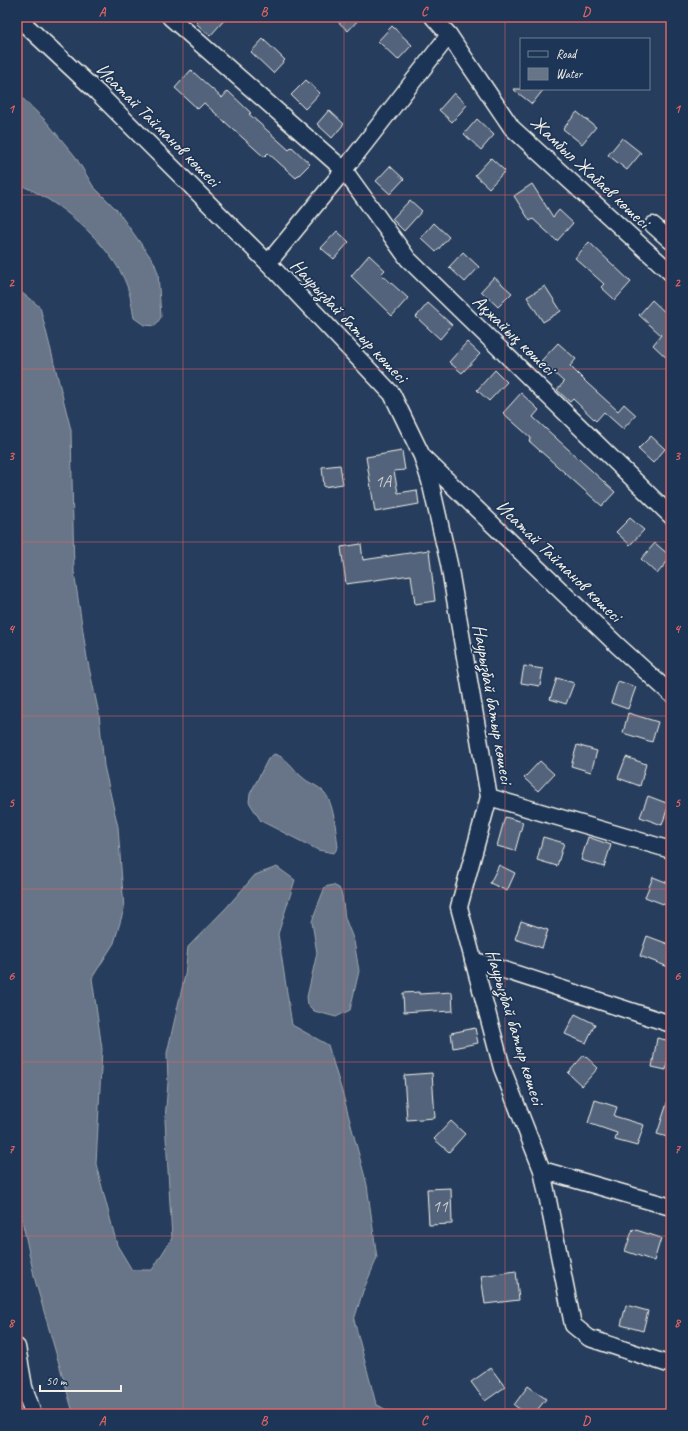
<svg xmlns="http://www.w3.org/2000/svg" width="688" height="1431" font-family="Caveat,sans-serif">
<rect width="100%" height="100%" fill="#263d5d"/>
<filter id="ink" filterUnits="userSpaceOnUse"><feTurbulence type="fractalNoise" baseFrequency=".025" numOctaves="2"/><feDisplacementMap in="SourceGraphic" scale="8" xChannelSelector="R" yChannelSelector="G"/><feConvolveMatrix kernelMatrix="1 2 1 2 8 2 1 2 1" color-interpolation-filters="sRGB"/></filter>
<g filter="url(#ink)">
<g fill="#677588" stroke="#9fa7ae">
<path d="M17,93L45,120L75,156L93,186L116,209L154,262L158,273L161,317L155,326L144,325L134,318C132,308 131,296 127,286C113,246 56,197 17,184Z"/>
<polygon points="17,289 40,307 71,430 74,572 87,658 99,714 104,766 118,827 124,909 114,943 92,978 102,1049 96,1164 117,1245 132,1270 152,1270 172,1238 165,1120 168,1082 167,1053 185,975 188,947 226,908 255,875 277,867 295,880 278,934 292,1025 328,1045 343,1095 367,1185 377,1258 363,1291 354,1320 376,1404 393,1414 74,1414 72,1409 35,1280 17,1197"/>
<path d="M274,754C287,757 293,769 302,777C308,783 317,785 323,791C334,801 336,832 338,847L334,853L318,850L261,821L249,802L250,794L268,759Z"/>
<polygon points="333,885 339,888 342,895 345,918 354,941 359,971 350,1010 336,1017 314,1011 308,1005 307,997 317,953 312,922 314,915 325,887"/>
</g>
<g fill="#52647b" stroke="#f4f1e8">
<polygon points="201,17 227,17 210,36 196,23"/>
<polygon points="333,17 361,17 348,31"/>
<polygon points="392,26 412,45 398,60 378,41"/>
<polygon points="263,39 285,60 273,73 251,52"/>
<polygon points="191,70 222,98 228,91 251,113 249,114 289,150 292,147 310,164 296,178 268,153 264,157 204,103 198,109 175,88"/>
<polygon points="306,80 320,93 305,109 291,95"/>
<polygon points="513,89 544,89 532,104"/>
<polygon points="454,93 467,105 452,122 439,110"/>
<polygon points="329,110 344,124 332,138 317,124"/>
<polygon points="577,112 596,127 582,144 563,129"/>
<polygon points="477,119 494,135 481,150 464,134"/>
<polygon points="622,138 641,153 627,170 608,155"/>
<polygon points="491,158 505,171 489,188 475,175"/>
<polygon points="390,166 404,179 390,194 376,181"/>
<polygon points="532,184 553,217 559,210 573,223 557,241 533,219 530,221 514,196"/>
<polygon points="410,200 422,211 404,231 392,219"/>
<polygon points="434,223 449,237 436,252 421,238"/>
<polygon points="337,231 349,242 334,259 321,248"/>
<polygon points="589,242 631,282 615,300 601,287 604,284 575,258"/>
<polygon points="463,252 479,267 465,282 449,267"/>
<polygon points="369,255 385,270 381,274 408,298 392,316 351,276"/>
<polygon points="494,277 512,293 498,307 481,291"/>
<polygon points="545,286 561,311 543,322 527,297"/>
<polygon points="652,300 671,318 671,362 653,345 661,335 639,315"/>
<polygon points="428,303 452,325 440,339 416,317"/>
<polygon points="467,342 480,354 462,373 449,362"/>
<polygon points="558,343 576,359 570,366 587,383 618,411 624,404 636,415 623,429 604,412 596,421 573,399 570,402 557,390 564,382 541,361"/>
<polygon points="495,370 507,382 489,401 477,390"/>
<polygon points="521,393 539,410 533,417 615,492 602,506 529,441 531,438 503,413"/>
<polygon points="651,436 665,449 653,463 638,449"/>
<polygon points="402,451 405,470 394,471 398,493 417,490 419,504 375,512 366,457"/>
<polygon points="340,465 343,484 324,487 322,467"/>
<polygon points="630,518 644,530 630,545 616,532"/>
<polygon points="655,543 671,557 657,574 641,559"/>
<polygon points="361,544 363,560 429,550 435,601 415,604 411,575 346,584 341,547"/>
<polygon points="524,666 543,669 540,686 521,683"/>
<polygon points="557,678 574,683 566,704 550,699"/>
<polygon points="618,681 636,687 628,709 611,703"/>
<polygon points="628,713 658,722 652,742 623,733"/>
<polygon points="577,745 597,751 591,772 571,766"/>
<polygon points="626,757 646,764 640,786 618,778"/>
<polygon points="540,761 554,774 538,791 524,778"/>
<polygon points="648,796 669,804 662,825 640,817"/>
<polygon points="505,817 523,822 515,851 497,846"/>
<polygon points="543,837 564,843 557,866 537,860"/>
<polygon points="588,837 611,845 604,867 581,860"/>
<polygon points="499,865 515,873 507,891 490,883"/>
<polygon points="653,877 671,884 671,907 645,897"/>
<polygon points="521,921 548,930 542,948 515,939"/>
<polygon points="647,936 671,945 671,968 640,956"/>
<polygon points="419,992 419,994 452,992 453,1011 433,1012 433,1010 404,1012 403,993"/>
<polygon points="575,1014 595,1024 586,1043 565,1034"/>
<polygon points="475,1028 478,1043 453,1048 451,1033"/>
<polygon points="657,1038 671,1041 666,1070 652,1067"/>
<polygon points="584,1055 598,1068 582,1086 568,1073"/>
<polygon points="432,1073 435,1118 407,1120 404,1075"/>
<polygon points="669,1097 671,1097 671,1138 657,1134"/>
<polygon points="595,1100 617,1107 614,1116 644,1125 637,1146 615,1140 617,1133 588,1123"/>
<polygon points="451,1121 465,1134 449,1152 434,1139"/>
<polygon points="451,1188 452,1224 429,1225 427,1189"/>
<polygon points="633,1229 661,1238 654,1261 625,1251"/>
<polygon points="516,1271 519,1300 485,1304 481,1276"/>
<polygon points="626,1305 648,1311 643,1331 621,1325"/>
<polygon points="491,1368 505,1387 485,1401 471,1382"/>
<polygon points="528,1386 546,1399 534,1414 526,1414 514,1405"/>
</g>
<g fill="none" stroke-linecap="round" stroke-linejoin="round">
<defs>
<g id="minor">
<polyline points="17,17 97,92 268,263 392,394 422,456 430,481 449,564 489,797 459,907 502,1068 542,1170 573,1325 589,1338 671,1365"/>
<polyline points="170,17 344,170 408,259 671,516"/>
<polyline points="433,17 449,35 512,128 671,273"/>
<polyline points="653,225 671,241"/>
<polyline points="268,263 344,170 449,35"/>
<polyline points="424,458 617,645 671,694"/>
<polyline points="489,797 671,850"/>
<polyline points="473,960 671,1024"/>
<polyline points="542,1170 671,1207"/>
<polyline points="17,1347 24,1387 33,1414"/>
</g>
</defs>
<use href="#minor" stroke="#f4f1e8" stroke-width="19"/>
<use href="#minor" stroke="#1d3557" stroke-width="16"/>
</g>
</g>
<path fill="none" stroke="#df6462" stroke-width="1" stroke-opacity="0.55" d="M183,17V1414M344,17V1414M505,17V1414M17,195H671M17,369H671M17,542H671M17,716H671M17,889H671M17,1062H671M17,1236H671"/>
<g text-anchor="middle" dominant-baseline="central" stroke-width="3.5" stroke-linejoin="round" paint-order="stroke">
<g font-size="17" fill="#cccecd">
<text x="383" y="481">1А</text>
<text x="440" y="1206">11</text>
</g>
<g font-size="19" fill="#f4f1e8" stroke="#1d3557">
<text transform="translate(158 125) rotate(45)">Исатай Тайманов көшесі</text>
<text transform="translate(590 172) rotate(43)">Жамбыл Жабаев көшесі</text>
<text transform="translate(349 321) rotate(47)">Наурызбай батыр көшесі</text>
<text transform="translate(514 335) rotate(44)">Ақжайық көшесі</text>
<text transform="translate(559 561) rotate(44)">Исатай Тайманов көшесі</text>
<text transform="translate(493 704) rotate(80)">Наурызбай батыр көшесі</text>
<text transform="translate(515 1027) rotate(73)">Наурызбай батыр көшесі</text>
</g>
</g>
<rect width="688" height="1431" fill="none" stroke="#1d3557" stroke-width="44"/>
<rect x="520" y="38" width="130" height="52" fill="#1d3557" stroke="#738091"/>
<rect x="528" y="51" width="20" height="6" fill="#1d3557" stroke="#738091"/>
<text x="556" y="58" font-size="12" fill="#f4f1e8">Road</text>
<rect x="528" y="68" width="20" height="12" fill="#677588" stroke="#738091"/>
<text x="556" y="78" font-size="12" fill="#f4f1e8">Water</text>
<path d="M40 1385v6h81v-6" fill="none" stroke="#f4f1e8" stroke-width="2"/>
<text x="46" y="1385" font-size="12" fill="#f4f1e8" stroke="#1d3557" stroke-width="3" paint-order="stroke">50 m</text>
<rect x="22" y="22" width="644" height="1387" fill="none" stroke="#df6462" stroke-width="1.5"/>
<g font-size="13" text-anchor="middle" font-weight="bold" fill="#df6462">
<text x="102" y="16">A</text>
<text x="264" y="16">B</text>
<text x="424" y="16">C</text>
<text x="586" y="16">D</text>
<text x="11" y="113">1</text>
<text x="677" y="113">1</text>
<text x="11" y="287">2</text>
<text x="677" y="287">2</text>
<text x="11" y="460">3</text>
<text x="677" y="460">3</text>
<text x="11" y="633">4</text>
<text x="677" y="633">4</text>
<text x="11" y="807">5</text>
<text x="677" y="807">5</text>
<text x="11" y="980">6</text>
<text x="677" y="980">6</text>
<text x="11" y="1153">7</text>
<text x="677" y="1153">7</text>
<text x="11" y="1327">8</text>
<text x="677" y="1327">8</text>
<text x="102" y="1425">A</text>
<text x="264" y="1425">B</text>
<text x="424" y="1425">C</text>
<text x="586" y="1425">D</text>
</g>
</svg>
